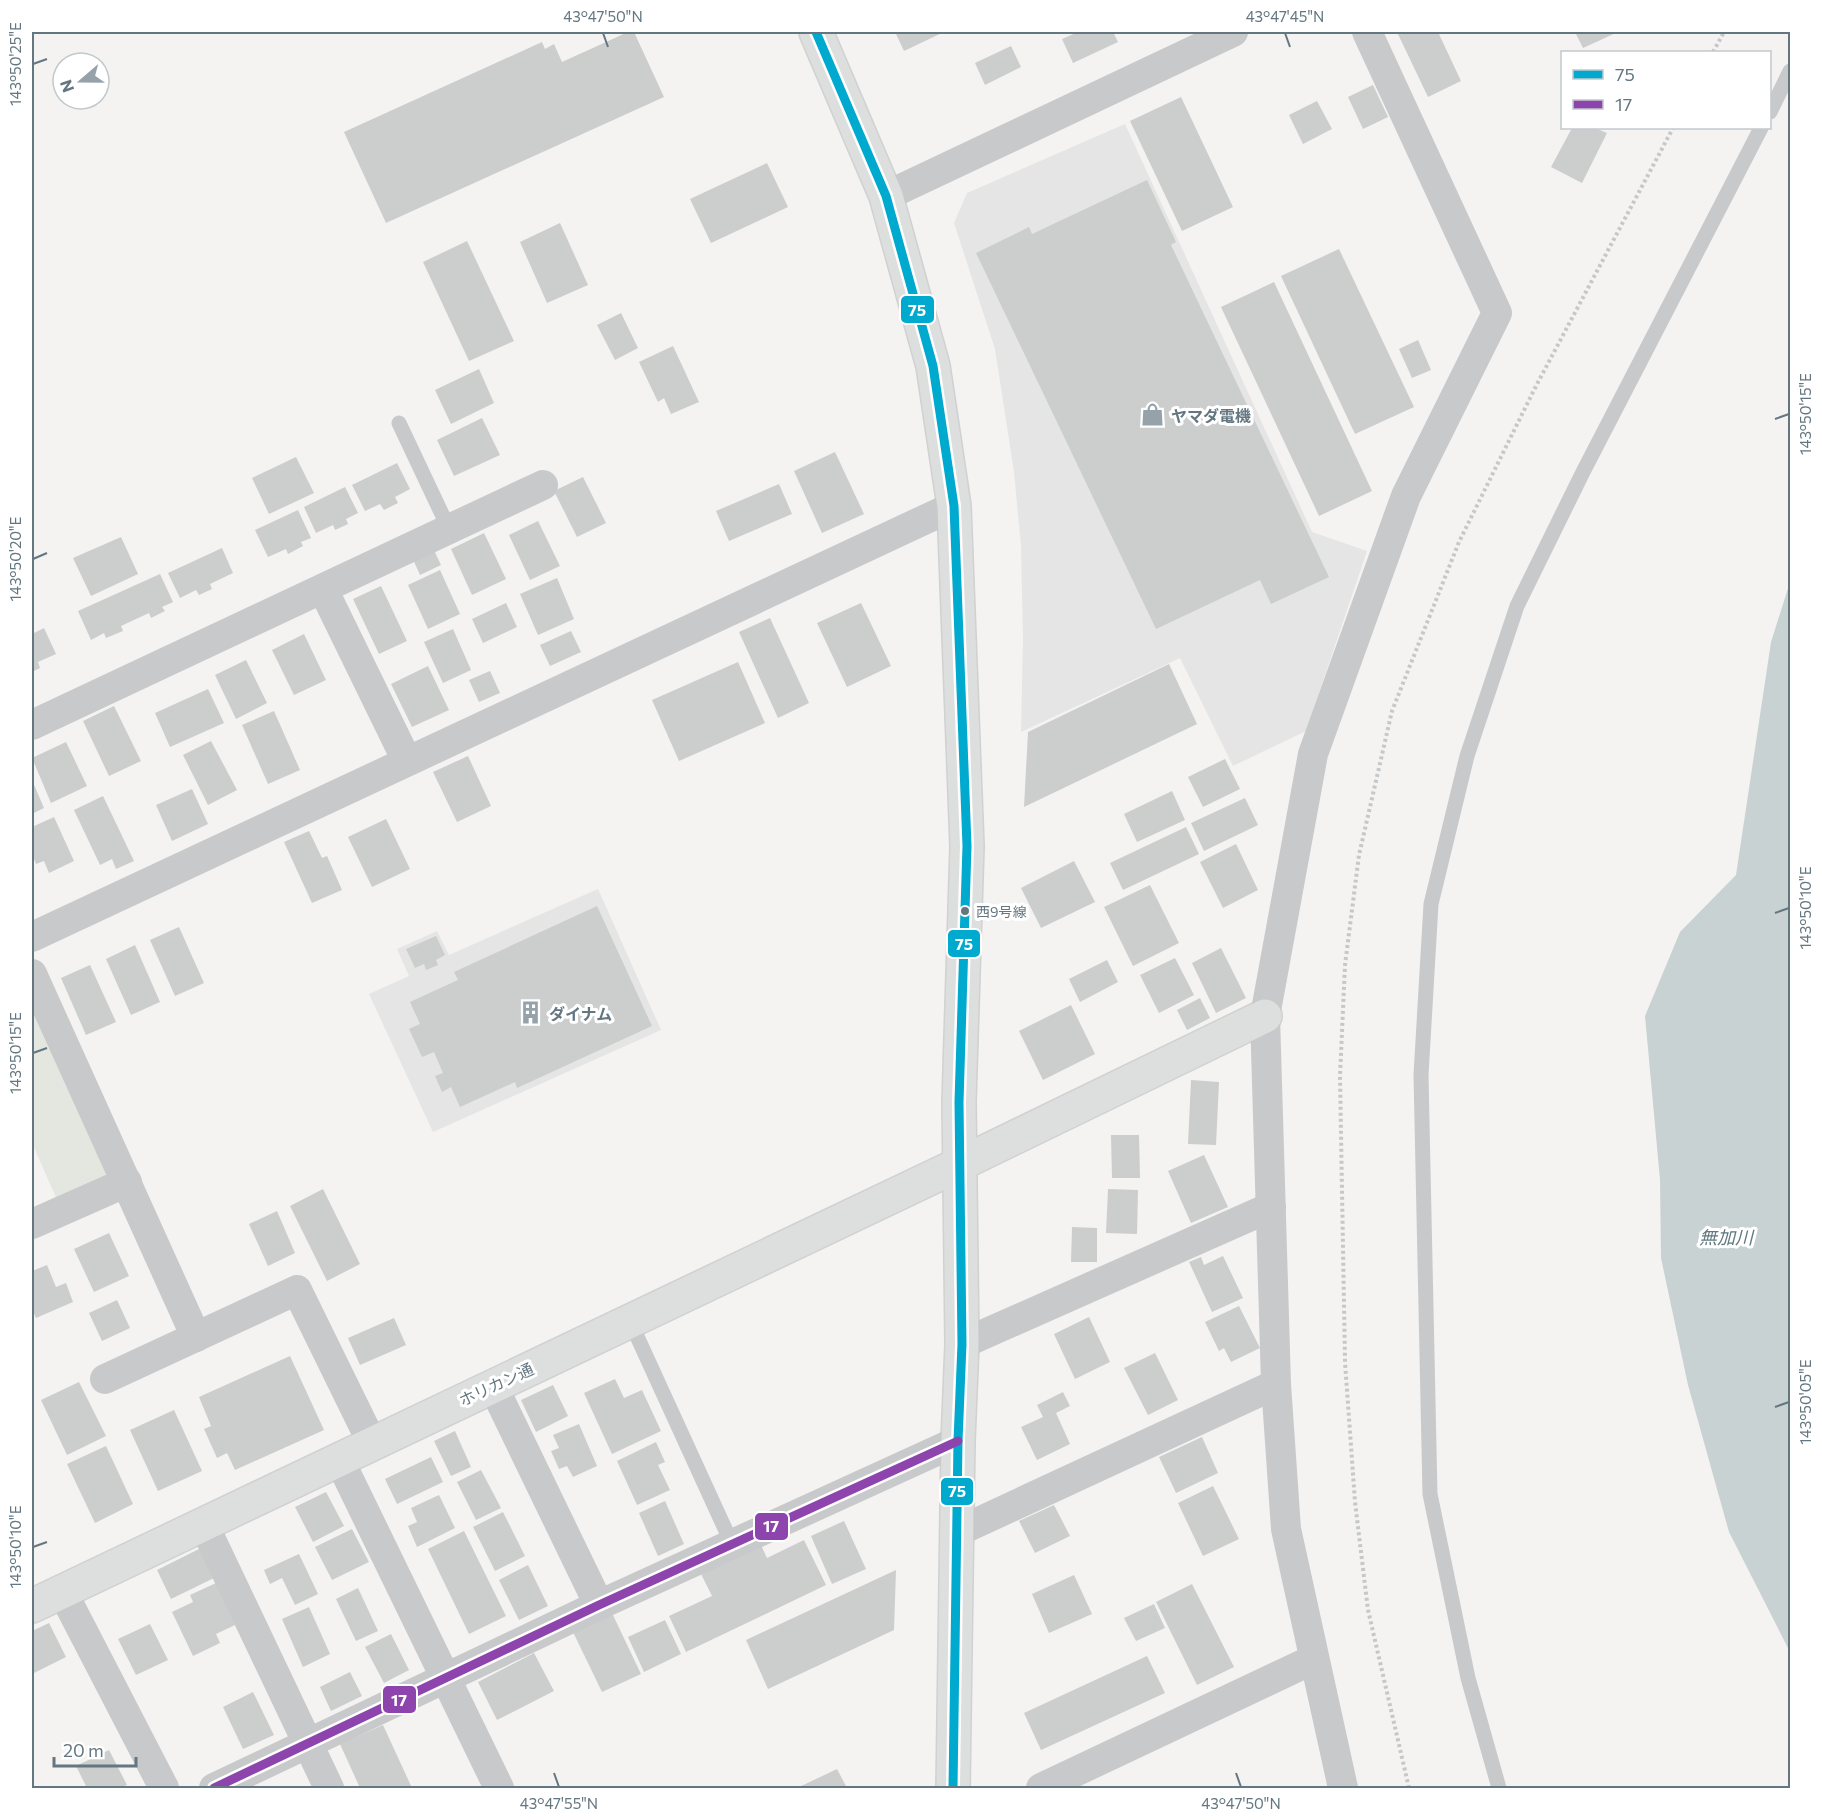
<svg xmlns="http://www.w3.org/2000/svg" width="1822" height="1820" font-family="Commissioner,'Noto Sans JP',sans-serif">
<rect width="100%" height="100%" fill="#f4f3f2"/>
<g fill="#e4e5e4">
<polygon points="1125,124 1312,532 1367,551 1306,731 1233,766 1180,658 1021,732 1023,639 1021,546 1014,472 995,349 954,223 967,193"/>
<polygon points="598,889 661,1030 433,1132 369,994 409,976 397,949 437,931 449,955"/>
</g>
<polygon fill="#e4e6e0" points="32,974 127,1182 62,1211 32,1143"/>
<polygon fill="#c8d2d3" points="1790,582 1790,1652 1729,1532 1688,1385 1661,1258 1660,1180 1645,1016 1680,932 1736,875 1771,642"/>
<g fill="#cccdcd">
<polygon points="628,32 634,32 664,97 386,223 344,132 542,42 545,49 554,44 562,62"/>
<polygon points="895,32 944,32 904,51"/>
<polygon points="1078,32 1113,32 1118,42 1073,63 1062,39"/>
<polygon points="1397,32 1438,32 1461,81 1428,97"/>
<polygon points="1575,32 1618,32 1583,48"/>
<polygon points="1011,46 1021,67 985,85 975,63"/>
<polygon points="1373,85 1388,117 1363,129 1348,97"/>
<polygon points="1181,97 1233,207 1182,231 1130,121"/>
<polygon points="1317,101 1332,129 1303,144 1289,115"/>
<polygon points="1572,128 1595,128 1607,133 1582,183 1551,167"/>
<polygon points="767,163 788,207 711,243 690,199"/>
<polygon points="1147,180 1176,242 1171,245 1329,577 1271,604 1260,580 1156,629 976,253 1029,227 1032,234"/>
<polygon points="560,223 588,285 547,303 520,242"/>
<polygon points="467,241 514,341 469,361 423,262"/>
<polygon points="1339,249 1414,407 1355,434 1281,276"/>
<polygon points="1274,282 1372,491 1319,516 1221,307"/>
<polygon points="621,313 638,348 615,360 597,325"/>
<polygon points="1418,340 1431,370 1412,378 1399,349"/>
<polygon points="673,346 699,402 671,414 664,398 658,402 639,362"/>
<polygon points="479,369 494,403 451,424 435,390"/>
<polygon points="482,418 500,455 454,476 437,440"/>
<polygon points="835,452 864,514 822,533 794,471"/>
<polygon points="296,457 314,493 269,514 252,478"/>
<polygon points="397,463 410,489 395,497 398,503 384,510 380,504 365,511 352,485"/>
<polygon points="583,477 606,523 577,537 554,491"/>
<polygon points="779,484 792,514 729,541 716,511"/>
<polygon points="345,487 358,513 346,519 348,524 335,530 333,525 316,533 304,507"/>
<polygon points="298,510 311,538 301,542 303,546 288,554 286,549 268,557 255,530"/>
<polygon points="538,521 560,566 530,580 509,535"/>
<polygon points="484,533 506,579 472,595 451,549"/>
<polygon points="121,537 138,574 91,596 73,558"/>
<polygon points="222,548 233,573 210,584 212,589 199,595 196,590 180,598 168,573"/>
<polygon points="433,548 441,565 420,575 412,557"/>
<polygon points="440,570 460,614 428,629 408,585"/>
<polygon points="160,574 173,602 162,607 165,611 151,618 149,613 121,626 123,631 106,638 104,633 91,640 78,611"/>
<polygon points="557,578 574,619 538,635 520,594"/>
<polygon points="381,586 407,641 379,654 353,599"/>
<polygon points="506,603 517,627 483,643 472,619"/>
<polygon points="861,603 891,666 847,687 817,623"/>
<polygon points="770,618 809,703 778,718 739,632"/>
<polygon points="44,628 56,654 38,662 40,668 32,672 32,634"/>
<polygon points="453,629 471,670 443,683 424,642"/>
<polygon points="571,631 581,652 550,666 540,645"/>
<polygon points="304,634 326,680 294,695 272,650"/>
<polygon points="246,660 267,703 236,719 215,675"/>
<polygon points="738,662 765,723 679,761 652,700"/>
<polygon points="1169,664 1197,724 1024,807 1028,732"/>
<polygon points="428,666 449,710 412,727 391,684"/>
<polygon points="490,671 500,693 479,702 469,680"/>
<polygon points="208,689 224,723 170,747 155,713"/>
<polygon points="114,706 141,761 109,776 83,721"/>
<polygon points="274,711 300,770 268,784 242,725"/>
<polygon points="211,741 237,790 208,805 183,755"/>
<polygon points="66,742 87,786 51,803 32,758"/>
<polygon points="468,756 491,806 457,822 433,772"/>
<polygon points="1225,759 1240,789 1203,807 1188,777"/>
<polygon points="32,780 44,808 32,814"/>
<polygon points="192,789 208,824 172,841 156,805"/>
<polygon points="1172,791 1185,820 1137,842 1124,814"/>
<polygon points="103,796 134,861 116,869 112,859 100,865 74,810"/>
<polygon points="1245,798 1258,825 1204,851 1191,823"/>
<polygon points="54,817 74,861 49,873 44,861 36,864 32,854 32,827"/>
<polygon points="386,819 410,869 372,887 348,837"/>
<polygon points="1186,827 1199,854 1123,890 1110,863"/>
<polygon points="309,831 322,858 327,856 342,890 312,903 284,842"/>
<polygon points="1236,844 1258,890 1223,908 1200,862"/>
<polygon points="1074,861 1095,902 1041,928 1021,888"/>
<polygon points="1150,885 1179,943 1133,966 1104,907"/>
<polygon points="597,906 652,1026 517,1088 515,1082 460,1107 451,1087 442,1092 435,1076 443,1073 434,1052 422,1057 409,1029 420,1024 410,1002 458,980 454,972"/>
<polygon points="179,927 204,983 175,996 150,940"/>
<polygon points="436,936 445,955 436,960 438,965 426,970 424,964 415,968 406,949"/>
<polygon points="135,945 160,1002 131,1015 106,959"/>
<polygon points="1221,948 1246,998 1216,1013 1192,963"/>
<polygon points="1175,958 1194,995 1159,1013 1140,975"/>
<polygon points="1107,960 1118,982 1080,1002 1069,979"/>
<polygon points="90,965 116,1022 86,1035 61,978"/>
<polygon points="1200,998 1210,1018 1187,1030 1177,1010"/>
<polygon points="1071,1005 1095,1054 1043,1080 1019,1031"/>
<polygon points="1191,1080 1219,1082 1216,1145 1188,1144"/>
<polygon points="1111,1135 1139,1135 1140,1178 1112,1178"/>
<polygon points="1204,1155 1228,1207 1191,1223 1168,1171"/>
<polygon points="323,1189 360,1264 327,1281 290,1206"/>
<polygon points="1108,1189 1138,1190 1137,1234 1106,1233"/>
<polygon points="277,1211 295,1253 268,1266 249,1224"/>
<polygon points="1072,1227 1097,1228 1097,1262 1071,1262"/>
<polygon points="109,1233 129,1276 94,1292 74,1249"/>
<polygon points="1223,1256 1243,1298 1212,1312 1189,1262 1201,1257 1204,1265"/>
<polygon points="47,1265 56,1287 66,1283 73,1302 36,1318 32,1309 32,1271"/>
<polygon points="117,1300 130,1328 102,1341 89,1313"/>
<polygon points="1239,1306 1260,1348 1231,1362 1224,1348 1219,1351 1205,1322"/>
<polygon points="1089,1317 1110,1362 1075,1379 1054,1334"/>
<polygon points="394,1318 406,1345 360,1365 348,1338"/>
<polygon points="1155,1353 1178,1400 1148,1415 1124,1368"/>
<polygon points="290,1356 324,1430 235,1470 227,1453 217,1458 204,1429 211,1426 199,1397"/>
<polygon points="615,1379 624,1398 642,1390 661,1431 612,1454 584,1393"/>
<polygon points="79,1382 106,1436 67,1455 41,1400"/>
<polygon points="553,1385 568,1416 536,1432 521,1400"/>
<polygon points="1063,1392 1070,1406 1056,1413 1070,1444 1037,1460 1021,1427 1043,1417 1037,1405"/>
<polygon points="174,1410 202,1471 158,1491 130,1430"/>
<polygon points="579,1424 597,1466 573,1477 567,1466 559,1469 551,1451 559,1448 553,1435"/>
<polygon points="455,1431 471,1467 451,1476 434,1441"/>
<polygon points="1202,1437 1218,1473 1176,1493 1159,1457"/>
<polygon points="656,1442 665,1462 658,1465 670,1490 637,1505 617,1461"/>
<polygon points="106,1446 133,1504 95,1523 67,1464"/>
<polygon points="431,1457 443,1482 397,1504 385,1479"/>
<polygon points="481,1470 501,1508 476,1520 457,1482"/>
<polygon points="1213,1486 1239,1539 1203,1556 1178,1503"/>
<polygon points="326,1492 344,1526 313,1542 295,1507"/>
<polygon points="439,1495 455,1528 417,1547 408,1526 417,1522 411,1508"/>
<polygon points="665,1501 684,1544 658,1556 639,1513"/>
<polygon points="1054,1505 1070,1536 1035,1553 1019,1521"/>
<polygon points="503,1512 525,1556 495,1571 473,1527"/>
<polygon points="844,1521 866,1569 832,1584 811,1536"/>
<polygon points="352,1529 369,1562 332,1580 315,1547"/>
<polygon points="464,1531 506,1616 469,1634 428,1549"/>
<polygon points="804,1540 826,1585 686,1652 669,1616 712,1596 700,1572 760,1543 767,1558"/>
<polygon points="199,1549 214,1578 171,1599 157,1570"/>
<polygon points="299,1554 318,1594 295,1605 282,1578 270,1584 264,1570"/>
<polygon points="528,1565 548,1606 519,1620 499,1580"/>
<polygon points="896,1570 894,1630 768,1689 746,1640"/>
<polygon points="1074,1575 1092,1614 1049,1633 1032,1594"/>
<polygon points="216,1583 235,1625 216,1634 220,1643 193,1656 172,1612 193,1602 190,1595"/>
<polygon points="1192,1584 1234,1667 1197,1685 1156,1602"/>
<polygon points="358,1588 378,1631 356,1641 336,1599"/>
<polygon points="1154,1604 1165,1628 1136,1641 1124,1618"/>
<polygon points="309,1607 330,1654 303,1667 282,1619"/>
<polygon points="612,1613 641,1674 602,1692 573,1632"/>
<polygon points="665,1620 681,1654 644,1672 628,1637"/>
<polygon points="49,1623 66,1657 34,1673 32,1669 32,1631"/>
<polygon points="150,1624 168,1660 136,1675 118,1639"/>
<polygon points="391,1634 409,1670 384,1683 365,1647"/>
<polygon points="534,1653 554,1691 497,1720 478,1682"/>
<polygon points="1147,1656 1165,1693 1041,1750 1024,1713"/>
<polygon points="350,1672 362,1696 331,1711 320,1687"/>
<polygon points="253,1692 274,1735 243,1749 223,1707"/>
<polygon points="383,1725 412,1788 360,1788 340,1744"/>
<polygon points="109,1750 127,1785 119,1788 87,1788 76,1766"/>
<polygon points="837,1769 847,1788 797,1788"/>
</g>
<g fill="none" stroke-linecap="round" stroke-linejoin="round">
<defs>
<polyline id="secondary" points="32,1606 960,1164 1265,1016"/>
<polyline id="highway" points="816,32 886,196 933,366 954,506 967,846 959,1102 962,1344 958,1441 953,1788"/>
</defs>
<use href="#secondary" stroke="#d0d1d2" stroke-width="36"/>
<use href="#highway" stroke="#d0d1d1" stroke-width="36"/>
<g stroke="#c6c7c8" stroke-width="4" stroke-dasharray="3 3" stroke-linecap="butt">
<polyline points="1713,52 1724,32"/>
<polyline points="1409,1788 1368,1610 1355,1502 1345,1362 1340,1076 1345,965 1359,855 1392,711 1459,542 1536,386 1673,128"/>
</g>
<g stroke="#c8c9ca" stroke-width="15">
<polyline points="1770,112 1790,71"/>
<polyline points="399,423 449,529"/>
<polyline points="630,1321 732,1544"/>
<polyline points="1499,1788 1468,1678 1430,1494 1421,1075 1431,904 1467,756 1517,606 1583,472 1761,128"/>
</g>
<g stroke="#c8c9ca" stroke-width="30">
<polyline points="886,196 1233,32"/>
<polyline points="323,589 407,761"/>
<polyline points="32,725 543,485"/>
<polyline points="32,937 954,506"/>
<polyline points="32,974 196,1337"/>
<polyline points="32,1224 127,1182"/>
<polyline points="962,1344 1271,1207"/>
<polyline points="105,1379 297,1290 372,1443"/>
<polyline points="493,1386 599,1605"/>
<polyline points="339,1459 499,1788"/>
<polyline points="203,1523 329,1788"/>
<polyline points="957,1532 1276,1384"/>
<polyline points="62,1591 164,1788"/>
<polyline points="214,1788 599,1605 958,1441"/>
<polyline points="1041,1788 1314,1659"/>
<polyline points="1343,1788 1286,1529 1276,1384 1265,1016 1313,754 1406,496 1497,313 1367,32"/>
</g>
<use href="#secondary" stroke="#dddede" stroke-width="33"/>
<use href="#highway" stroke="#dddede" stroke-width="33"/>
<defs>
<polyline id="bus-1" points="816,32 886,196 933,366 954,506 967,846 959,1102 962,1344 958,1441 953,1788"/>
<polyline id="bus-2" points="214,1788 599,1605 958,1441"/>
</defs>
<use href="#bus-1" stroke="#fff" stroke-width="14"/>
<use href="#bus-2" stroke="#fff" stroke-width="14"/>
<use href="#bus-1" stroke="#00a9ce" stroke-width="9"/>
<use href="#bus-2" stroke="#8e44ad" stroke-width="9"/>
</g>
<path fill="none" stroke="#647781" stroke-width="2" d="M603,33L608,47M1285,33L1290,47M33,64L47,59M1775,419L1789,414M33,559L47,553M1775,913L1789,908M33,1053L47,1048M1775,1407L1789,1402M33,1547L47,1542M554,1773L559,1787M1236,1773L1241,1787"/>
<defs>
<symbol id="shop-bare" viewBox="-9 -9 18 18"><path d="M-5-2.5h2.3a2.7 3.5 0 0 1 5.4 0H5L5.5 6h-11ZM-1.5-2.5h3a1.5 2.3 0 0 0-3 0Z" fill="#96a2a9" stroke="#fff" stroke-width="2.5" paint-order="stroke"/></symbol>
<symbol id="building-bare" viewBox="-9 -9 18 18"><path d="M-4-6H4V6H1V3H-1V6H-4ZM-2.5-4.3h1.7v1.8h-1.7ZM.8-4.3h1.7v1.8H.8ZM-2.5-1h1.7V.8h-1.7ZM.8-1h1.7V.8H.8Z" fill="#96a2a9" stroke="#fff" stroke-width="2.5" paint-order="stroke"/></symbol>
</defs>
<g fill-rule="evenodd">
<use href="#shop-bare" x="1136" y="398" width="33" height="33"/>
<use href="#building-bare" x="514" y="996" width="33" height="33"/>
</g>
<circle fill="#647781" stroke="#fff" stroke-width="2" cx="965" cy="911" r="5"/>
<g text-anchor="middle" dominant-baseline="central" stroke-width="6" stroke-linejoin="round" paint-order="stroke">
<g font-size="14" fill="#647781" stroke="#fff" text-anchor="start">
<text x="976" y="911">西9号線</text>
</g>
<g font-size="16" font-weight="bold" fill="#647781" stroke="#fff" text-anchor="start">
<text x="1171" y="415">ヤマダ電機</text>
<text x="549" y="1013">ダイナム</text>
</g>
<g font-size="16" fill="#647781" stroke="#fff">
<text transform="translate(496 1384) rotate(-25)">ホリカン通</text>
</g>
<g font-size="18" font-style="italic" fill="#5f797f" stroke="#fff">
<text x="1726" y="1237">無加川</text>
</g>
</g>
<g stroke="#fff" stroke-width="2">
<rect x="900" y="295" width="35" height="29" rx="6" fill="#00a9ce"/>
<rect x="947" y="929" width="34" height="29" rx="6" fill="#00a9ce"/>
<rect x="940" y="1477" width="34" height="29" rx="6" fill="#00a9ce"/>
<rect x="754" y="1512" width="35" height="29" rx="6" fill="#8e44ad"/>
<rect x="382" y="1685" width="35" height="29" rx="6" fill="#8e44ad"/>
</g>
<g font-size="16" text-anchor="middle" font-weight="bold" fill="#fff">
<text x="917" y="316">75</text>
<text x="964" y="950">75</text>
<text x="957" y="1497">75</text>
<text x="771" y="1532">17</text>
<text x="399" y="1706">17</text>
</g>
<rect width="1822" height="1820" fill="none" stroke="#ffffff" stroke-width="66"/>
<rect x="1561" y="51" width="210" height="78" fill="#ffffff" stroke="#c1c9cd" stroke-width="1.5"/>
<rect x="1573" y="70" width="30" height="9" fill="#00a9ce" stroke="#c1c9cd" stroke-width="1.5"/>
<text x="1615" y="81" font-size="18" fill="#647781">75</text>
<rect x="1573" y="100" width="30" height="9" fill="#8e44ad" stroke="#c1c9cd" stroke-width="1.5"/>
<text x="1615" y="111" font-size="18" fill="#647781">17</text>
<g transform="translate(81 81) rotate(250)"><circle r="28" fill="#ffffff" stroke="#c1c9cd" stroke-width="1.5"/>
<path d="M0-4.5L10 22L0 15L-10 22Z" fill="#96a2a9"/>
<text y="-9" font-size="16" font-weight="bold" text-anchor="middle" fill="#647781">N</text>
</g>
<path d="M54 1757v9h82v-9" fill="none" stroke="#647781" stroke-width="3"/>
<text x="63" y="1757" font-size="18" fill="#647781" stroke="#ffffff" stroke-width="4.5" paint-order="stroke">20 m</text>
<rect x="33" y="33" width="1756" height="1754" fill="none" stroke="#647781" stroke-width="2"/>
<g font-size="15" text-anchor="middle" fill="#647781">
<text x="603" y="22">43°47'50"N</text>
<text x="1285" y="22">43°47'45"N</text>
<text transform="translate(16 64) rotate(-90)" y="5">143°50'25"E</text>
<text transform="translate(1806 414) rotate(-90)" y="5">143°50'15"E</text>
<text transform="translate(16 559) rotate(-90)" y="5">143°50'20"E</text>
<text transform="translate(1806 908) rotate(-90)" y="5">143°50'10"E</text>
<text transform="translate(16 1053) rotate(-90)" y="5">143°50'15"E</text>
<text transform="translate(1806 1402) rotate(-90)" y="5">143°50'05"E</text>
<text transform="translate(16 1547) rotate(-90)" y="5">143°50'10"E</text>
<text x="559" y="1809">43°47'55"N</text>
<text x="1241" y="1809">43°47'50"N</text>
</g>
</svg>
